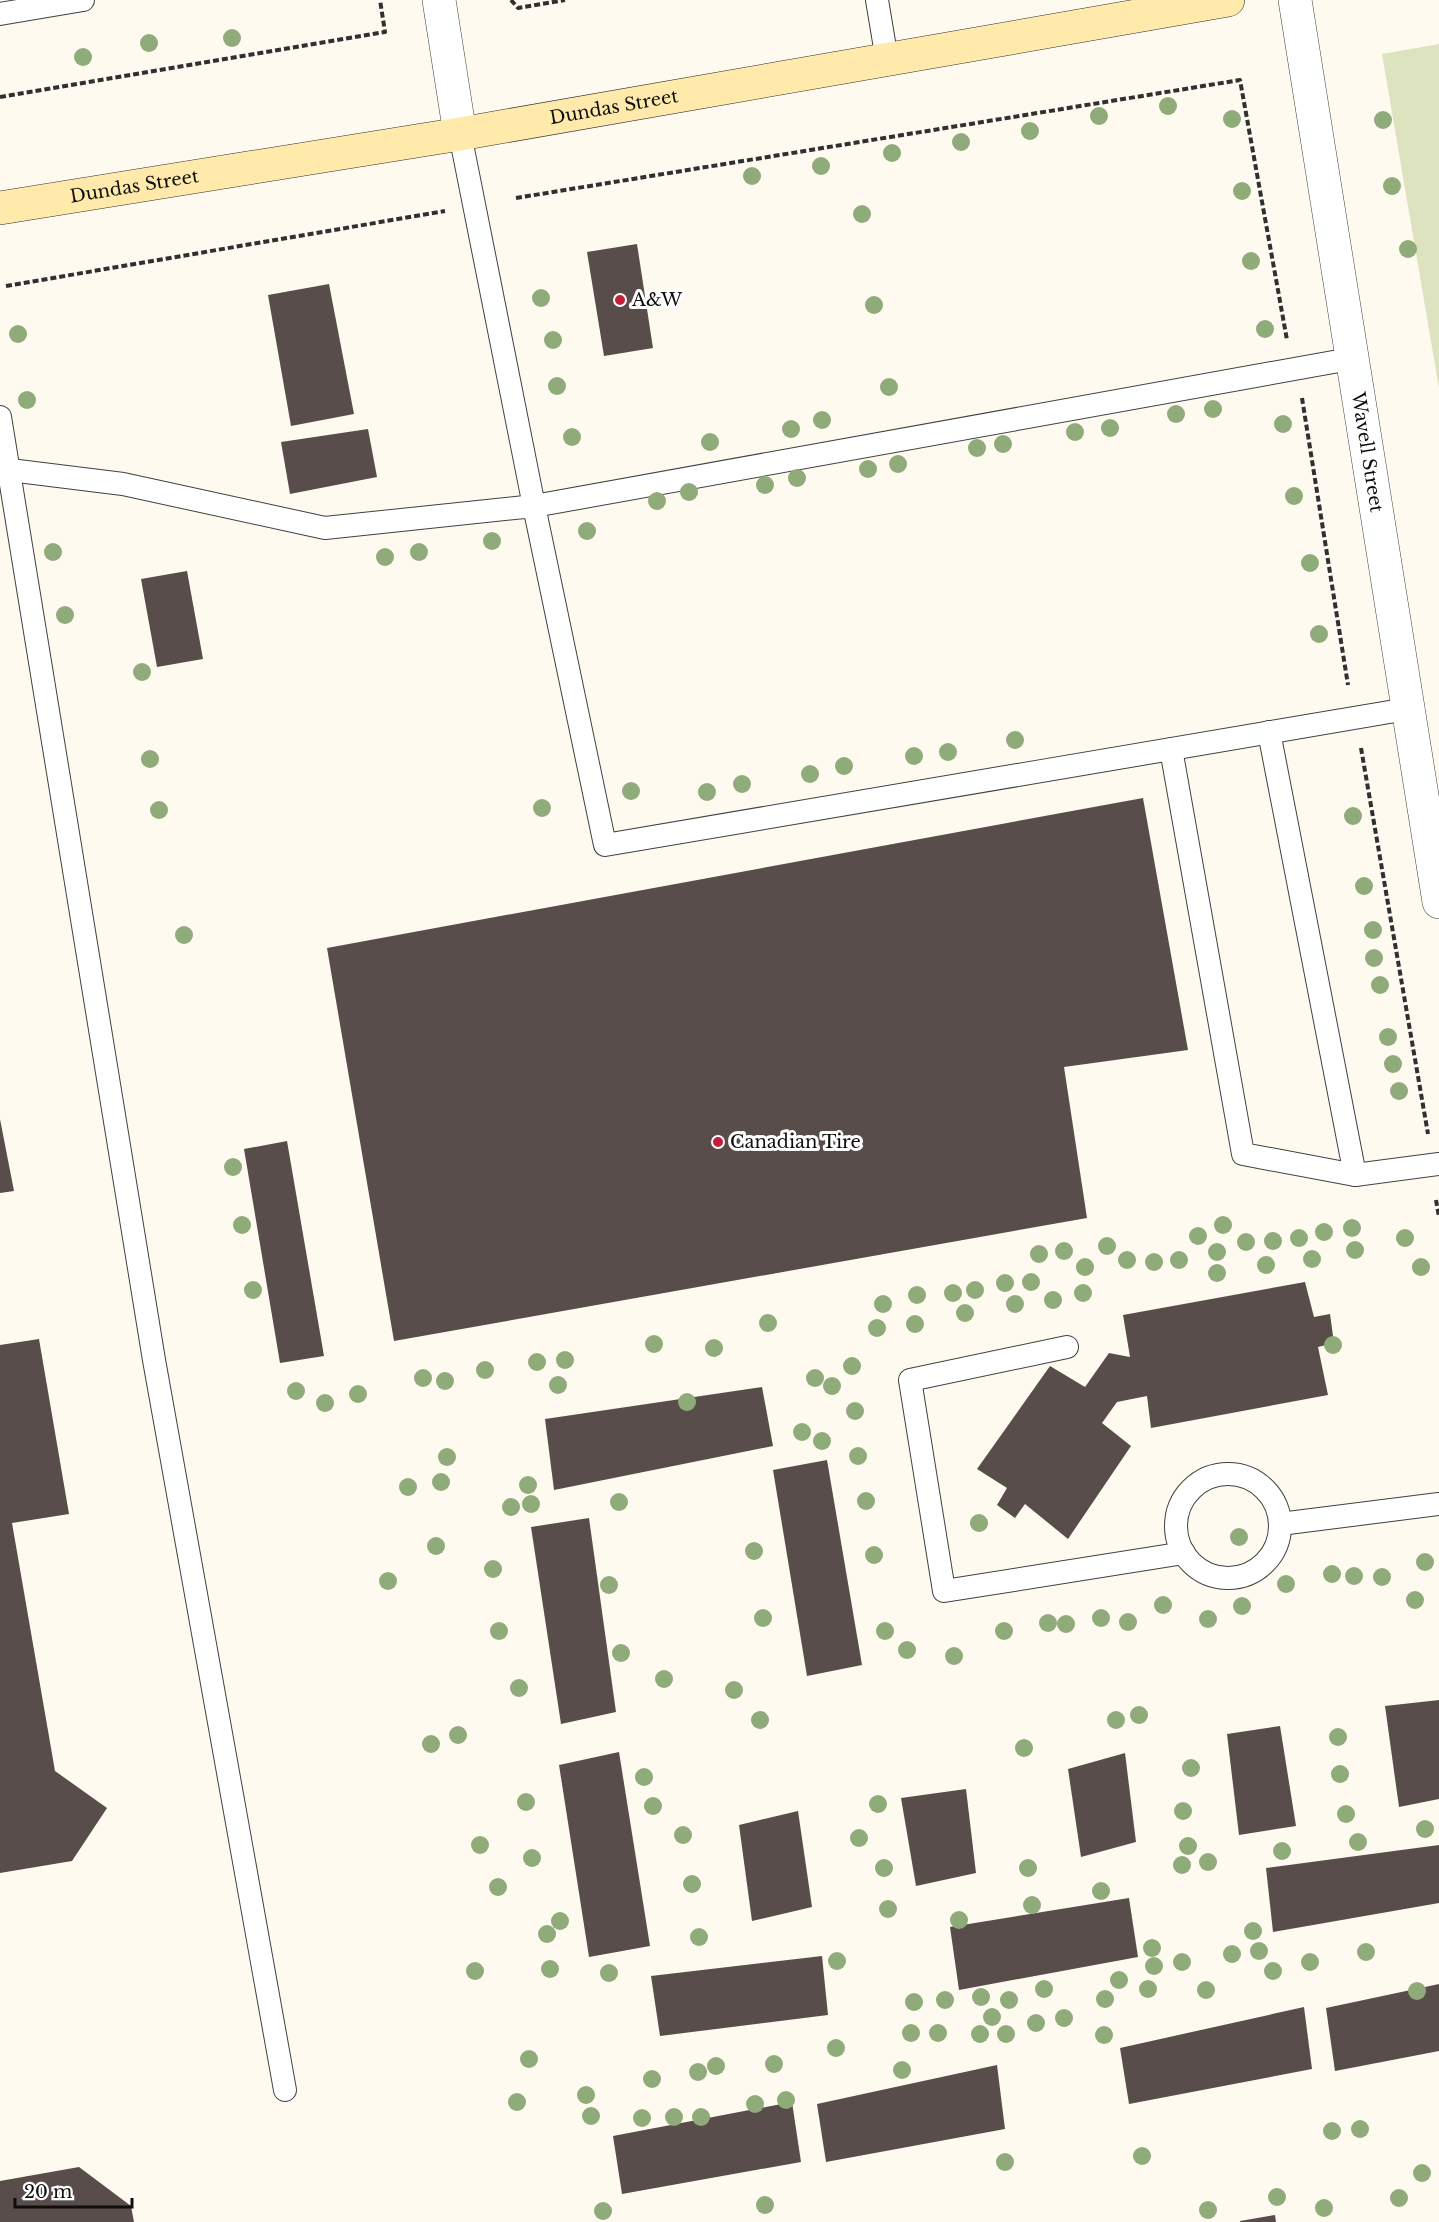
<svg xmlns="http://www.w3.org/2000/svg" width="1439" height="2222" font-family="'Libre Baskerville',serif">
<rect width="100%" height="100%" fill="#fffaf0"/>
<polygon fill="#dce3be" points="1439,44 1439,388 1382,54"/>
<g fill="#584d4a">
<polygon points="637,244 653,348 604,356 587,252"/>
<polygon points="329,284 354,414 291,426 268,295"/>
<polygon points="368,429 377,477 290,494 281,442"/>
<polygon points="187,571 203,659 157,667 141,579"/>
<polygon points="1143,798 1188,1050 1064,1067 1087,1218 394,1341 327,948"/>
<polygon points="0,1119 14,1191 0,1193"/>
<polygon points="287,1141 324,1356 280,1363 244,1149"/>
<polygon points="1305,1282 1314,1317 1330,1314 1334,1343 1318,1347 1328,1395 1151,1428 1147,1396 1117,1402 1102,1423 1131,1446 1068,1539 1025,1504 1015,1518 997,1505 1007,1488 977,1469 1050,1366 1085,1387 1109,1353 1130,1357 1123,1315"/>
<polygon points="39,1339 69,1514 12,1523 55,1771 107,1808 72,1861 0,1873 0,1345"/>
<polygon points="762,1387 773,1446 554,1490 545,1419"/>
<polygon points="827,1460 862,1665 807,1676 773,1470"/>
<polygon points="589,1518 616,1712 561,1724 531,1527"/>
<polygon points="1439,1700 1439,1799 1399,1807 1385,1706"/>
<polygon points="1280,1726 1296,1826 1239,1835 1227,1734"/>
<polygon points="619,1752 650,1946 589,1957 559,1765"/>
<polygon points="1125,1753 1136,1842 1081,1857 1068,1769"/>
<polygon points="966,1789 976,1873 916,1886 901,1798"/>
<polygon points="798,1811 812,1907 752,1921 739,1825"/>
<polygon points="1439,1845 1439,1903 1273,1932 1266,1868"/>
<polygon points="1129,1898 1138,1957 959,1990 950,1927"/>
<polygon points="822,1956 828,2015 660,2036 651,1976"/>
<polygon points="1439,1984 1439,2051 1335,2071 1326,2008"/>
<polygon points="1304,2007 1312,2069 1129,2104 1120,2048"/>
<polygon points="997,2065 1005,2129 826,2162 817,2104"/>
<polygon points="792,2102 801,2162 622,2194 613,2136"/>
<polygon points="79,2167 131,2206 134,2222 0,2222 0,2181"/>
<polygon points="1275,2215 1276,2222 1240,2222 1240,2221"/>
</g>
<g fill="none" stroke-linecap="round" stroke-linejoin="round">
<defs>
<g id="service">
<polyline points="877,0 887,60"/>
<polyline points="0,14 83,0"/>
<polyline points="460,134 534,506 1350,359"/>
<polyline points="0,417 154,1360 285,2090"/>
<polyline points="0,472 10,470 123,484 325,528 534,506 605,845 1407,709"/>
<polyline points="1269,732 1355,1175"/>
<polyline points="1171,749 1243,1154 1355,1175 1439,1164"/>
<polyline points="1067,1347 910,1380 944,1591 1184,1553"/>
<circle cx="1228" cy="1526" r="52"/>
<polyline points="1280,1524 1439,1504"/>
</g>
<polyline id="minor" points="439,0 460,134"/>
<g id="tertiary">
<path id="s1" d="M1295,0L1439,902"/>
</g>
<g id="secondary">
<path id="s2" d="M0,208L460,134L1228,0"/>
</g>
</defs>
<use href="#service" stroke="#414141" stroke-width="24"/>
<use href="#minor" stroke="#414141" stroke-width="34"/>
<use href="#tertiary" stroke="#414141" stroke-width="34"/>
<use href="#secondary" stroke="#303030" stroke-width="34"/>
<g stroke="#303030" stroke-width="4" stroke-dasharray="6 3" stroke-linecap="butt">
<polyline points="511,0 518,8 565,0"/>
<polyline points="0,97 385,32 380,0"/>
<polyline points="516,198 1240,80 1287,340"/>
<polyline points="6,286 445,211"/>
<polyline points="1302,398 1348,685"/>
<polyline points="1361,748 1428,1134"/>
<polyline points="1436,1200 1439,1217"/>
</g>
<use href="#service" stroke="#fff" stroke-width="22"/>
<use href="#minor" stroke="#fff" stroke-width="33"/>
<use href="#tertiary" stroke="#fff" stroke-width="33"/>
<use href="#secondary" stroke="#ffeaab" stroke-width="33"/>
</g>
<g fill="#90ab7a">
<circle cx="232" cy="38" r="9"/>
<circle cx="149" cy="43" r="9"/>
<circle cx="83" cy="57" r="9"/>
<circle cx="1168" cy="106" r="9"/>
<circle cx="1099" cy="116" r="9"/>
<circle cx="1232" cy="119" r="9"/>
<circle cx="1383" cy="120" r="9"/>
<circle cx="1030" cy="131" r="9"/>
<circle cx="961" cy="142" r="9"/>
<circle cx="892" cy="153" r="9"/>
<circle cx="821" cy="166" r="9"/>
<circle cx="752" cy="176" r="9"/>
<circle cx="1392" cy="186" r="9"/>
<circle cx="1242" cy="191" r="9"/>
<circle cx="862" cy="214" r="9"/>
<circle cx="1408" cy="249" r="9"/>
<circle cx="1251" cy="261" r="9"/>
<circle cx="541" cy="298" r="9"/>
<circle cx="874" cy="305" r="9"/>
<circle cx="1265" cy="329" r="9"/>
<circle cx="18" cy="334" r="9"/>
<circle cx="553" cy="340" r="9"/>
<circle cx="557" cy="386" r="9"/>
<circle cx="889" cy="387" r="9"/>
<circle cx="27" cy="400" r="9"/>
<circle cx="1213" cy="409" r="9"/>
<circle cx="1176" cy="414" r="9"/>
<circle cx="822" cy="420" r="9"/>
<circle cx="1283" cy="424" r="9"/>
<circle cx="1110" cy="428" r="9"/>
<circle cx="791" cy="429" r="9"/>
<circle cx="1075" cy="432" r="9"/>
<circle cx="572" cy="437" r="9"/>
<circle cx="710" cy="442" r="9"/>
<circle cx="1003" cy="444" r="9"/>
<circle cx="977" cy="448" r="9"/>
<circle cx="898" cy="464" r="9"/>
<circle cx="868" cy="469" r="9"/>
<circle cx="797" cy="478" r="9"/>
<circle cx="765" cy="485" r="9"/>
<circle cx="689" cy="492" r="9"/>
<circle cx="1294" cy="496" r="9"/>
<circle cx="657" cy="501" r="9"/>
<circle cx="587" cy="531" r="9"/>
<circle cx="492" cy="541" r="9"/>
<circle cx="53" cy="552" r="9"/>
<circle cx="419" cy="552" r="9"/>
<circle cx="385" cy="557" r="9"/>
<circle cx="1310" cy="563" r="9"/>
<circle cx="65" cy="615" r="9"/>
<circle cx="1319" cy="634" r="9"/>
<circle cx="142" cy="672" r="9"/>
<circle cx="1015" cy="740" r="9"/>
<circle cx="948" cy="752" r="9"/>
<circle cx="914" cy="756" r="9"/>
<circle cx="150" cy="759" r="9"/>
<circle cx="844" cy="766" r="9"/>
<circle cx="810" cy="774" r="9"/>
<circle cx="742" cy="784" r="9"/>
<circle cx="631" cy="791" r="9"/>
<circle cx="707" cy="792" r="9"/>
<circle cx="542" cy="808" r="9"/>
<circle cx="159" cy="810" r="9"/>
<circle cx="1353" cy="816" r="9"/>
<circle cx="1364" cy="886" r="9"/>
<circle cx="1373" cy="930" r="9"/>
<circle cx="184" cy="935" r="9"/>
<circle cx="1374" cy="958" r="9"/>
<circle cx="1380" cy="985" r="9"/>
<circle cx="1388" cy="1037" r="9"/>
<circle cx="1393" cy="1064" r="9"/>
<circle cx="1399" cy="1091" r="9"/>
<circle cx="233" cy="1167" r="9"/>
<circle cx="242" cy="1225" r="9"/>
<circle cx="1223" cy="1225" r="9"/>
<circle cx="1352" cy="1228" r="9"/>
<circle cx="1324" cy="1232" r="9"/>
<circle cx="1198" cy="1236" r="9"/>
<circle cx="1299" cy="1238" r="9"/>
<circle cx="1405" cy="1238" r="9"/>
<circle cx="1273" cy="1241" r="9"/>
<circle cx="1246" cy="1242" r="9"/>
<circle cx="1107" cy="1246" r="9"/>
<circle cx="1355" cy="1250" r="9"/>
<circle cx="1064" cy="1251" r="9"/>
<circle cx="1217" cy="1252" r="9"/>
<circle cx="1039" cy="1254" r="9"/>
<circle cx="1312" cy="1259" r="9"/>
<circle cx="1127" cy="1260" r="9"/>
<circle cx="1179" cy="1260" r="9"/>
<circle cx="1154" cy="1262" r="9"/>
<circle cx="1266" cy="1265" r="9"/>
<circle cx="1085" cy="1267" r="9"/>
<circle cx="1421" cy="1267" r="9"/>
<circle cx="1217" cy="1273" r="9"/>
<circle cx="1031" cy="1282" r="9"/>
<circle cx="1005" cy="1283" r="9"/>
<circle cx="253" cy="1290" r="9"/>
<circle cx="975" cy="1290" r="9"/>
<circle cx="953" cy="1293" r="9"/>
<circle cx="1083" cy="1293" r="9"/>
<circle cx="917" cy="1295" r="9"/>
<circle cx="1053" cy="1300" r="9"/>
<circle cx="883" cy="1304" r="9"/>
<circle cx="1015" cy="1304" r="9"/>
<circle cx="965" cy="1313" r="9"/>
<circle cx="768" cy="1323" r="9"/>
<circle cx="915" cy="1324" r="9"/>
<circle cx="877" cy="1328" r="9"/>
<circle cx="654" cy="1344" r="9"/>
<circle cx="1333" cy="1345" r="9"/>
<circle cx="714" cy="1348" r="9"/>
<circle cx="565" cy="1360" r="9"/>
<circle cx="537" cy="1362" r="9"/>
<circle cx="852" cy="1366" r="9"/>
<circle cx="485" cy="1370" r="9"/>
<circle cx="423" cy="1378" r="9"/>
<circle cx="815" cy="1378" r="9"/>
<circle cx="445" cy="1381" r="9"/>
<circle cx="558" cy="1385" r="9"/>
<circle cx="832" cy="1386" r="9"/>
<circle cx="296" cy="1391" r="9"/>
<circle cx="358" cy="1394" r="9"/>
<circle cx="687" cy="1402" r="9"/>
<circle cx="325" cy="1403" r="9"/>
<circle cx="855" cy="1411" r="9"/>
<circle cx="802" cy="1432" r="9"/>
<circle cx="822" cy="1441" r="9"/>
<circle cx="858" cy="1456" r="9"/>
<circle cx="447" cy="1457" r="9"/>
<circle cx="441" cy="1482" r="9"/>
<circle cx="528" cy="1485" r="9"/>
<circle cx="408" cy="1487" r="9"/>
<circle cx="866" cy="1501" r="9"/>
<circle cx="619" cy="1502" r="9"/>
<circle cx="531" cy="1504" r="9"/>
<circle cx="511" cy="1507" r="9"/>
<circle cx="979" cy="1523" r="9"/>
<circle cx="1239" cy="1537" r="9"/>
<circle cx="436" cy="1546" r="9"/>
<circle cx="754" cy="1551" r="9"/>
<circle cx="874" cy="1555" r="9"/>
<circle cx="1425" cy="1562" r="9"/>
<circle cx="493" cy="1569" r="9"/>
<circle cx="1332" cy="1574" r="9"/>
<circle cx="1354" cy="1576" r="9"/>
<circle cx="1382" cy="1577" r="9"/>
<circle cx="388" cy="1581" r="9"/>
<circle cx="1286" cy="1584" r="9"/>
<circle cx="609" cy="1585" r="9"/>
<circle cx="1415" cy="1600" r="9"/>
<circle cx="1163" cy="1605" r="9"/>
<circle cx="1242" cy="1606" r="9"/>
<circle cx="763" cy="1618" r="9"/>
<circle cx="1101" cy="1618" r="9"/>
<circle cx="1208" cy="1619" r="9"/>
<circle cx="1128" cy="1622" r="9"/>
<circle cx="1048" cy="1623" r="9"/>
<circle cx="1066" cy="1624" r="9"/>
<circle cx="499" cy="1631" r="9"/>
<circle cx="885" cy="1631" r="9"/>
<circle cx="1004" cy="1631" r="9"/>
<circle cx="907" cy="1650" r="9"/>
<circle cx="621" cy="1653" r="9"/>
<circle cx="954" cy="1656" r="9"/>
<circle cx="664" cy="1679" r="9"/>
<circle cx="519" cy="1688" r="9"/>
<circle cx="734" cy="1690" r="9"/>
<circle cx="1139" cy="1715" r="9"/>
<circle cx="760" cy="1720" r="9"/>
<circle cx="1116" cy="1720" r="9"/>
<circle cx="458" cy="1735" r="9"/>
<circle cx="1338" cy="1737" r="9"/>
<circle cx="431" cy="1744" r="9"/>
<circle cx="1024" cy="1748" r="9"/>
<circle cx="1191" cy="1768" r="9"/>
<circle cx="1340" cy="1774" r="9"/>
<circle cx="644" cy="1777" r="9"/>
<circle cx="526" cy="1802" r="9"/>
<circle cx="878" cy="1804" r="9"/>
<circle cx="653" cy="1806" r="9"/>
<circle cx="1183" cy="1811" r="9"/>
<circle cx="1346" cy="1814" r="9"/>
<circle cx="1425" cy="1829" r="9"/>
<circle cx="683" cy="1835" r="9"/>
<circle cx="859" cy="1838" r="9"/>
<circle cx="1358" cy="1842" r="9"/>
<circle cx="480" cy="1845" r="9"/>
<circle cx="1188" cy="1846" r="9"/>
<circle cx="1282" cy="1851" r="9"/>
<circle cx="532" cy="1858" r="9"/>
<circle cx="1208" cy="1862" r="9"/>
<circle cx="1182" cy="1865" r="9"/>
<circle cx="884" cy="1868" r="9"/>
<circle cx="1028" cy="1868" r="9"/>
<circle cx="692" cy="1884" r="9"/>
<circle cx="498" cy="1887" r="9"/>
<circle cx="1101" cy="1891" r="9"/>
<circle cx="1032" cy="1905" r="9"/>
<circle cx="888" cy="1909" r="9"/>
<circle cx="959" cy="1920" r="9"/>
<circle cx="560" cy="1921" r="9"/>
<circle cx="1253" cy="1931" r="9"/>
<circle cx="547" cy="1934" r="9"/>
<circle cx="699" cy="1937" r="9"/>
<circle cx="1152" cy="1948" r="9"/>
<circle cx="1259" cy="1951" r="9"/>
<circle cx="1366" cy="1952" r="9"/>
<circle cx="1232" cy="1954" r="9"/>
<circle cx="837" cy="1961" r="9"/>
<circle cx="1182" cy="1962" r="9"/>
<circle cx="1310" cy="1962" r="9"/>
<circle cx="1154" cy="1966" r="9"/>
<circle cx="550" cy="1969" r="9"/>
<circle cx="475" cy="1971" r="9"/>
<circle cx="1273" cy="1971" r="9"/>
<circle cx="609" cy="1973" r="9"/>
<circle cx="1119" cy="1980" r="9"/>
<circle cx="1044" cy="1989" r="9"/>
<circle cx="1148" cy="1989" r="9"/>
<circle cx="1206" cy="1990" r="9"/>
<circle cx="1417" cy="1991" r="9"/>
<circle cx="981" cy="1997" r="9"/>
<circle cx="1105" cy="1999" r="9"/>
<circle cx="945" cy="2000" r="9"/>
<circle cx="1009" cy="2000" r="9"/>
<circle cx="914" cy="2002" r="9"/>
<circle cx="992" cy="2017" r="9"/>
<circle cx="1064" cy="2018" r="9"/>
<circle cx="1036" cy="2023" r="9"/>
<circle cx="911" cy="2033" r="9"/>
<circle cx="938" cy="2033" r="9"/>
<circle cx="980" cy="2034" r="9"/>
<circle cx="1006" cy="2034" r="9"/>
<circle cx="1104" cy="2035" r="9"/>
<circle cx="836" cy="2048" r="9"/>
<circle cx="529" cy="2059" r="9"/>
<circle cx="774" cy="2064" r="9"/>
<circle cx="716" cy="2066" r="9"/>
<circle cx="902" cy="2070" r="9"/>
<circle cx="698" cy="2072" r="9"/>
<circle cx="652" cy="2079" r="9"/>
<circle cx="586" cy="2095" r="9"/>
<circle cx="786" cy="2100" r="9"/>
<circle cx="517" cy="2102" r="9"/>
<circle cx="755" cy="2104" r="9"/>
<circle cx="591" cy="2116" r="9"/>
<circle cx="674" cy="2117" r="9"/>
<circle cx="701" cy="2117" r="9"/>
<circle cx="642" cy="2118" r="9"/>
<circle cx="1360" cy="2129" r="9"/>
<circle cx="1332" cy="2131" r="9"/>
<circle cx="1142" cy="2156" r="9"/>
<circle cx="1005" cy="2162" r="9"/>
<circle cx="1422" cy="2173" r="9"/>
<circle cx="1277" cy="2197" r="9"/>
<circle cx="1399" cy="2198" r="9"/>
<circle cx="765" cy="2205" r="9"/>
<circle cx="1324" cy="2208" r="9"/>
<circle cx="1208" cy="2210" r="9"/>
<circle cx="603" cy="2211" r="9"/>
</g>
<g fill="#c81c3b" stroke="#fff" stroke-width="2">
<circle cx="620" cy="300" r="6"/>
<circle cx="718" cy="1142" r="6"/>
</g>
<g text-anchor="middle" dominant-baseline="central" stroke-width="6" stroke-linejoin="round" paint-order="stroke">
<g font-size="18" fill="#0e0e0e" stroke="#fff">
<text stroke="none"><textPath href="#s2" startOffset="622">Dundas Street</textPath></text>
<text stroke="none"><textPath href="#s2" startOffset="136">Dundas Street</textPath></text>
<text stroke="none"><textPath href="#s1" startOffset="458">Wavell Street</textPath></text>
</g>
<g font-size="18" fill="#0e0e0e" stroke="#fff" text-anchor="start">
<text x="632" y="300">A&amp;W</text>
<text x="730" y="1142">Canadian Tire</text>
</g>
</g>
<path d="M15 2198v9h117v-9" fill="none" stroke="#0e0e0e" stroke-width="3"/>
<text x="24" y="2198" font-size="18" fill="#0e0e0e" stroke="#ffffff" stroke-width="4.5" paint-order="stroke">20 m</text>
</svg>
